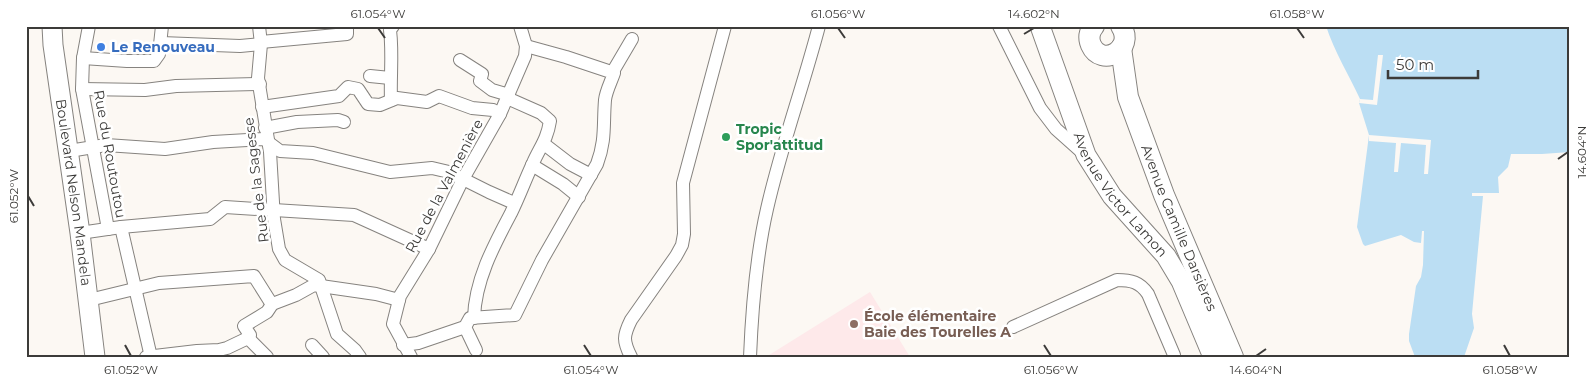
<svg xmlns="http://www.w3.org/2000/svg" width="1596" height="383" font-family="Montserrat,sans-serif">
<rect width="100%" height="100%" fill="#fcf8f3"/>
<polygon fill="#fee9ea" points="870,292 910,357 766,357"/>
<path fill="#bbdef3" d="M1326,26H1570V152L1542,154H1511L1508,167L1498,177L1499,193H1472V196H1483L1472,314L1474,328L1464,357H1415L1409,341V334L1416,286L1421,277L1423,265L1424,231H1422L1421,243L1414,242L1401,235L1365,246L1363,244L1357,227L1369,135L1359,103L1360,99C1349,75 1334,51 1326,26Z"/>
<g fill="#fcf8f3">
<polygon points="1378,55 1383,55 1377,105 1359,103 1360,99 1373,100"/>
<polygon points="1369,135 1431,140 1428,174 1424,174 1426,145 1401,143 1398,172 1394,172 1396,143 1369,141"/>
</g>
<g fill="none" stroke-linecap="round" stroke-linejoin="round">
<defs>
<g id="street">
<polyline points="89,26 83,58 82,89 108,229"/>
<polyline points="259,26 261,44 258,78 270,152 274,219 279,249 285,260 319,280 337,334 355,350 360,357"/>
<polyline points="999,26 1040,108 1056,129 1084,154"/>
<polyline points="261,42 347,34 347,26"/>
<polyline points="161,43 240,46 261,44"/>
<polyline points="83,58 127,61 154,61 159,54 162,26"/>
<polyline points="460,60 482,74 480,81 492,90 509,95"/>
<polyline points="612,73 632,39"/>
<polyline points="370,76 390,78"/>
<polyline points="82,89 145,90 176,86 260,84"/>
<path d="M391,100C390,77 393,54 390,30L393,26"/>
<polyline points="262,107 339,96 348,87 358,89 368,104 380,105 397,98 427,102 439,96 472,108 493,110 500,114"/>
<polyline points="265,128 297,122 338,120 344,122"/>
<polyline points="544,144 570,164 591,175"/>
<polyline points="69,151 106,145 165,149 213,142 264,139 280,151 313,153 390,172 432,168 449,172 489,192 514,203"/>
<polyline points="532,165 563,184 579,197"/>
<polyline points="121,227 151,357"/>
<polyline points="80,233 121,227 210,219 225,207 354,215 429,249"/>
<polyline points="89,300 159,283 254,276 271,303 275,303 296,295 314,285 376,294 399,300"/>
<path d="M474,318C475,280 494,245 511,213C519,197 525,180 533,163C540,147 547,140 550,121L541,113L507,98"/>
<polyline points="465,327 476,350"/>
<path d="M1013,327L1117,280C1131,280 1140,282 1148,294L1174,355"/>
<polyline points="249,339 250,335 244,326 267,312 273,303"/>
<polyline points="312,345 323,357"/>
<path d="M403,345L418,343L465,327L470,318L515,315L542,260L597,164C606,140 603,125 605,100C606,91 611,82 614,73L566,57L526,46"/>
<polyline points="146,357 197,351 219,350 227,348 248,338 267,357"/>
<polyline points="411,357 393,324 400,296 429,249 463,179 500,114 525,56 526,46 520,26"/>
<path d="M631,357C623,341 623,336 631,320L676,256L682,245L684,234L683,183L725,26"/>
<path d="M750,357C752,308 756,257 767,209C781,147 803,87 819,26"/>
</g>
<g id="secondary">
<path id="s1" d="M52,26L53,45L80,233L95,357"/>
<path id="s2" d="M1040,26L1086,155L1112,196L1166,256L1181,281L1213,357"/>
</g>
<g id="primary">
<path d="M1094,26C1089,32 1088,38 1091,45C1101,68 1136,50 1121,26"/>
<path id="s3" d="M1121,48L1128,97L1164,195L1233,357"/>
</g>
</defs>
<use href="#street" stroke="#86837f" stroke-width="14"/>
<use href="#secondary" stroke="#86837f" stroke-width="21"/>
<use href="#primary" stroke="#86837f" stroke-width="22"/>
<use href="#street" stroke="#fff" stroke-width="12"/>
<use href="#secondary" stroke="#fff" stroke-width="19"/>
<use href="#primary" stroke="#fff" stroke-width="20"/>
</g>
<path fill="none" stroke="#3c3b39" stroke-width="2" d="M378,28L385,38M838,28L845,38M1297,28L1304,38M1024,34L1034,28M1558,159L1568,152M28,196L34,206M125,345L131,356M584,345L591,356M1044,345L1051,356M1504,345L1510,356M1256,356L1266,349"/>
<circle fill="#3f7fe0" stroke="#fff" stroke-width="2" cx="101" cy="47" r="5"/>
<circle fill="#2e9e5b" stroke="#fff" stroke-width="2" cx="726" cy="137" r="5"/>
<circle fill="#8d6e63" stroke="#fff" stroke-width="2" cx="854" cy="324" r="5"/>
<g text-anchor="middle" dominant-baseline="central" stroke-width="5" stroke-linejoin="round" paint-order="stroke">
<g font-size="14" font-weight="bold" fill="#366cbe" stroke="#fff" text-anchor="start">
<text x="111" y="47">Le Renouveau</text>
</g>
<g font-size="14" font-weight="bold" fill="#27864d" stroke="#fff" text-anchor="start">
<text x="736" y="129">Tropic<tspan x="736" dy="16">Spor'attitud</tspan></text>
</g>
<g font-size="14" fill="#3c3b39" stroke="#fff">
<text transform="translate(110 154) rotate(80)">Rue du Routoutou</text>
<text transform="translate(256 180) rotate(-97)">Rue de la Sagesse</text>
<text transform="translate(444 186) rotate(-62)">Rue de la Valmenière</text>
<text stroke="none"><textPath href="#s1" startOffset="168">Boulevard Nelson Mandela</textPath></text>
<text stroke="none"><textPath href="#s2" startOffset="189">Avenue Victor Lamon</textPath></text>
<text stroke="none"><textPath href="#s3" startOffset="190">Avenue Camille Darsières</textPath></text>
</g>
<g font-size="14" font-weight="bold" fill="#785e54" stroke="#fff" text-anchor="start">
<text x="864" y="316">École élémentaire<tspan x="864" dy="16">Baie des Tourelles A</tspan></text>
</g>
</g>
<rect width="1596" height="383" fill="none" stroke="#ffffff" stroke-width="55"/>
<path d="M1388 70v8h90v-8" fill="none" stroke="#3c3b39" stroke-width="2.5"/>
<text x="1396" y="70" font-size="15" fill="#3c3b39" stroke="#ffffff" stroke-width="4" paint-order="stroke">50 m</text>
<rect x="28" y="28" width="1540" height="328" fill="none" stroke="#3c3b39" stroke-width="2"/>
<g font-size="12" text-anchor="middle" fill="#3c3b39">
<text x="378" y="18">61.054°W</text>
<text x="838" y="18">61.056°W</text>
<text x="1034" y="18">14.602°N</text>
<text x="1297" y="18">61.058°W</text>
<text transform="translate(1582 152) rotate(-90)" y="4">14.604°N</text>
<text transform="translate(14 196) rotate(-90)" y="4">61.052°W</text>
<text x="131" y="374">61.052°W</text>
<text x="591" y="374">61.054°W</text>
<text x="1051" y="374">61.056°W</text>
<text x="1256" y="374">14.604°N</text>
<text x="1510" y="374">61.058°W</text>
</g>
</svg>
